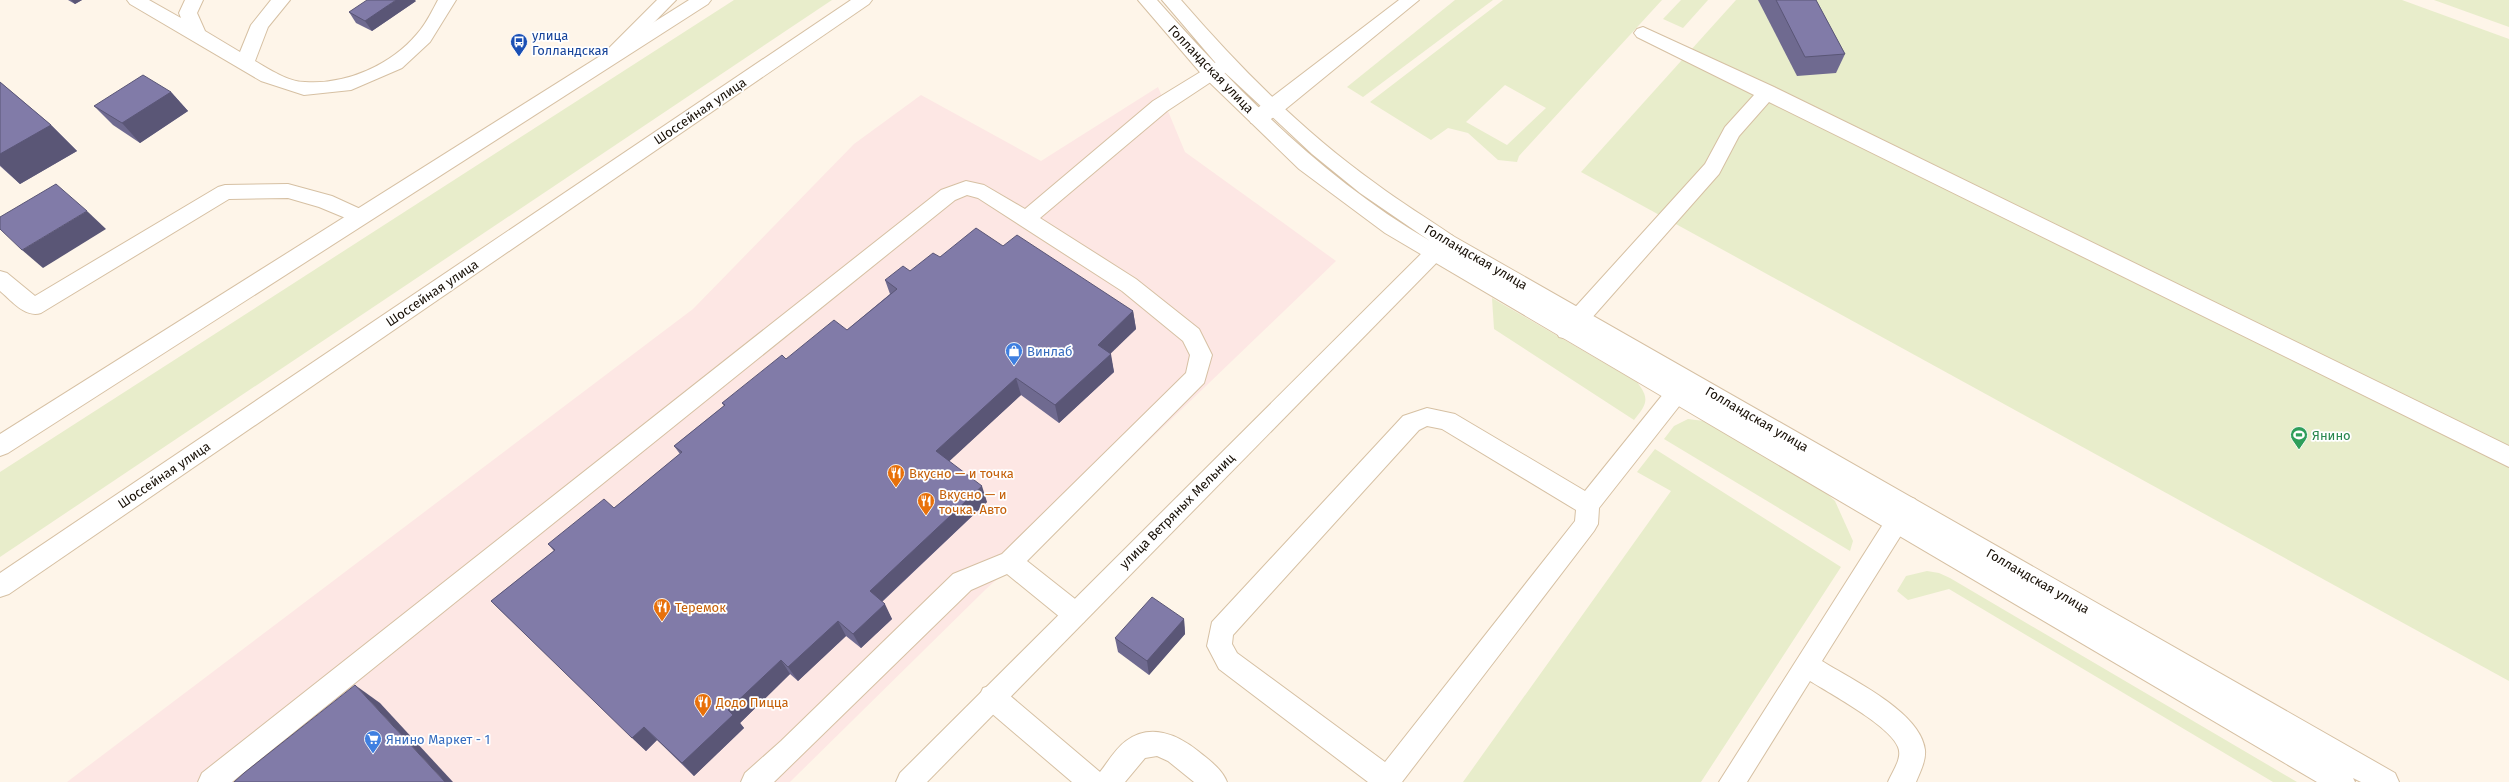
<svg xmlns="http://www.w3.org/2000/svg" width="2509" height="782" font-family="'Fira Sans',sans-serif">
<rect width="100%" height="100%" fill="#fef5e9"/>
<polygon fill="#fde7e4" points="1158,87 1185,152 1336,261 1106,482 985,590 790,782 67,782 693,309 854,144 921,95 1041,161"/>
<g fill="#e8edcb" fill-rule="evenodd">
<polygon points="734,0 832,0 0,557 0,472"/>
<polygon points="1455,0 1493,0 1363,97 1347,87"/>
<path d="M1503,0H1662L1519,156L1517,162L1498,160L1468,133L1448,128L1431,140L1370,102ZM1505,85L1546,108L1507,145L1466,122Z"/>
<polygon points="1681,0 1708,0 1683,28 1663,19"/>
<polygon points="1736,0 2402,0 2509,39 2509,681 1581,172"/>
<polygon points="2434,0 2509,0 2509,27"/>
<path d="M1492,298L1637,382C1650,399 1647,404 1634,420L1494,329Z"/>
<polygon points="1688,419 1704,421 1826,493 1835,501 1853,541 1850,551 1664,439 1674,426"/>
<polygon points="1655,449 1841,567 1701,782 1463,782 1671,491 1637,472"/>
<polygon points="1927,571 1939,573 1950,578 2297,782 2273,782 1949,589 1908,600 1897,591 1906,576"/>
</g>
<g fill="none" stroke-linecap="round" stroke-linejoin="round">
<defs>
<g id="service">
<path d="M127,0H149L181,18L179,13L185,0H203L197,13L205,31L240,52L251,25L271,0H290L268,27L255,61C269,69 288,82 305,82C346,85 391,65 417,34C426,24 432,11 438,0H456L430,42L402,68L351,90L304,95L261,81L130,4Z"/>
<path d="M1399,0H1419L1282,112C1272,118 1264,126 1251,123L1249,118L1251,113Z"/>
<polygon points="1643,27 1774,87 2509,446 2509,467 1769,102 1739,136 1719,174 1575,337 1567,339 1559,337 1556,331 1559,325 1705,164 1725,127 1754,95 1637,37 1634,33 1637,29"/>
<polygon points="1226,58 1232,60 1235,64 1232,68 1167,111 1040,218 1136,279 1199,329 1212,355 1204,383 1027,561 1084,606 1087,614 1084,622 1075,625 1066,622 1007,574 971,590 774,782 741,782 745,773 781,741 953,574 1002,554 1186,373 1190,355 1183,341 1122,291 978,198 967,195 955,200 232,782 198,782 202,773 941,190 966,181 984,185 1025,209 1153,101 1220,60"/>
<path d="M288,184L332,196L367,212L370,217L367,222L360,224L319,207L288,198L229,199L41,313C25,318 12,301 0,291V271L7,273L35,296L218,187L225,185Z"/>
<path d="M1676,385L1684,388L1687,394L1684,400L1599,508L1598,524L1594,531L1402,782H1368L1219,669L1207,646L1212,622L1403,416L1427,408L1455,414L1585,491L1668,388ZM1427,426L1442,429L1576,510L1575,521L1385,762L1237,653L1232,644L1233,635L1419,430Z"/>
<path d="M1907,496L1915,499L1919,506L1915,513L1822,661C1852,680 1921,712 1925,750C1926,761 1920,772 1916,782H1888C1892,772 1903,758 1898,747C1890,726 1831,694 1810,681L1747,782H1719L1899,499Z"/>
<path d="M992,685L1001,688L1100,772C1108,762 1115,749 1126,741C1150,723 1177,734 1198,751C1209,760 1222,769 1227,782H1194L1168,761L1157,756L1145,758L1125,782H1072L983,706L979,697L983,688Z"/>
</g>
<g id="minor">
<polygon points="657,0 676,0 616,61 610,63 604,61 601,57 604,53"/>
<polygon points="1446,233 1453,236 1456,241 1453,246 927,782 896,782 900,773 1439,236"/>
</g>
<path id="tertiary" d="M1138,0H1157C1238,91 1324,179 1430,241L1360,193L1312,154L1220,68L1162,0H1181C1238,66 1303,132 1375,183C1400,202 1427,218 1453,236L2395,773L2399,782H2361L2353,778L2355,782H2317L1385,233L1299,169L1204,77Z"/>
<g id="secondary">
<polygon points="689,0 711,0 708,4 8,453 0,456 0,434"/>
<polygon points="851,0 872,0 869,4 9,594 0,597 0,573"/>
</g>
</defs>
<use href="#service" stroke="#d6c0a3" stroke-width="2"/>
<use href="#minor" stroke="#d6c0a3" stroke-width="2"/>
<use href="#tertiary" stroke="#d6c0a3" stroke-width="2"/>
<use href="#secondary" stroke="#d6c0a3" stroke-width="2"/>
<use href="#service" fill="#fff" fill-rule="evenodd"/>
<use href="#minor" fill="#fff" fill-rule="evenodd"/>
<use href="#tertiary" fill="#fff" fill-rule="evenodd"/>
<use href="#secondary" fill="#fff" fill-rule="evenodd"/>
</g>
<g fill="#6f6a90">
<polygon points="68,0 82,0 75,4"/>
<polygon points="1758,0 1816,0 1845,54 1836,73 1797,76"/>
<polygon points="416,1 372,31 356,23 349,12"/>
<polygon points="0,82 51,125 77,151 20,184 0,166"/>
<polygon points="171,92 188,111 140,143 113,125 94,106"/>
<polygon points="1003,246 1133,311 1136,329 1110,353 1114,372 1059,423 1021,395 949,461 987,502 882,602 892,619 861,648 846,636 798,681 790,674 740,723 744,728 694,776 657,740 646,751 491,601 554,551 548,544 614,508 680,454 674,446 724,406 722,403 847,330 890,294 885,280 910,271 940,257"/>
<polygon points="1184,619 1185,634 1149,675 1118,652 1115,638"/>
</g>
<g fill="#5a5676">
<polygon points="71,0 82,0 75,4"/>
<polygon points="396,0 415,0 416,1 372,31 365,21"/>
<polygon points="171,92 188,111 140,143 122,123"/>
<polygon points="51,125 77,151 20,184 0,165 0,154"/>
<polygon points="87,211 106,229 43,268 22,250"/>
<polygon points="1133,311 1136,329 1101,363 1098,345"/>
<polygon points="1111,354 1114,372 1059,423 1055,405"/>
<polygon points="1016,378 1021,395 942,468 936,451"/>
<polygon points="982,486 987,502 877,606 870,591"/>
<polygon points="885,604 892,619 861,648 853,634"/>
<polygon points="1184,619 1185,634 1149,675 1147,661"/>
<polygon points="838,621 846,636 798,681 788,667"/>
<polygon points="781,660 790,674 740,723 744,728 694,776 682,763 728,710"/>
<polygon points="355,685 380,703 453,782 445,782"/>
<polygon points="644,727 657,740 646,751 632,738"/>
</g>
<g fill="#817ba8" stroke="#5a5676">
<polygon points="367,0 396,0 365,21 349,12"/>
<polygon points="1776,0 1816,0 1845,54 1805,57"/>
<polygon points="143,75 171,92 122,123 94,106"/>
<polygon points="0,82 51,125 0,154"/>
<polygon points="56,184 87,211 22,250 0,229 0,217"/>
<polygon points="976,228 1003,246 1017,235 1133,311 1098,345 1111,354 1055,405 1016,378 936,451 982,486 870,591 885,604 853,634 838,621 788,667 781,660 728,710 733,715 682,763 644,727 632,738 491,601 555,550 548,544 604,499 614,508 682,452 674,446 725,405 722,403 782,355 786,359 834,320 847,330 897,289 885,280 903,266 910,271 933,253 940,257"/>
<polygon points="1152,597 1184,619 1147,661 1115,638"/>
<polygon points="355,685 445,782 234,782 244,773"/>
</g>
<defs>
<symbol id="bus-pin" viewBox="-11 -11 22 30"><path d="M0 17L-7.5 6A9.5 9.5 0 1 1 7.5 6Z" fill="#1a4fb4" stroke="#fff"/><path d="M-5-6H5V4H4V6H2V4H-2V6H-4V4H-5ZM-3.5-4V0h7V-4ZM-3.5 1.2v1.5H-2V1.2ZM2 1.2v1.5H3.5V1.2Z" fill="#fff"/></symbol>
<symbol id="shop-pin" viewBox="-11 -11 22 30"><path d="M0 17L-7.5 6A9.5 9.5 0 1 1 7.5 6Z" fill="#3f7fe0" stroke="#fff"/><path d="M-5-2.5h2.3a2.7 3.5 0 0 1 5.4 0H5L5.5 6h-11ZM-1.5-2.5h3a1.5 2.3 0 0 0-3 0Z" fill="#fff"/></symbol>
<symbol id="stadium-pin" viewBox="-11 -11 22 30"><path d="M0 17L-7.5 6A9.5 9.5 0 1 1 7.5 6Z" fill="#2e9e5b" stroke="#fff"/><path d="M0-5a6.5 5 0 1 0 0 10a6.5 5 0 1 0 0-10ZM-3.5-1.8h7v3.6h-7Z" fill="#fff"/></symbol>
<symbol id="restaurant-pin" viewBox="-11 -11 22 30"><path d="M0 17L-7.5 6A9.5 9.5 0 1 1 7.5 6Z" fill="#e8710a" stroke="#fff"/><path d="M-5-6h1v4h1v-4h1v4h1v-4h1v5L-1.5 .5V6h-2V.5L-5-1ZM5-6V6H3V1.5H1.5Q1.5-4 5-6Z" fill="#fff"/></symbol>
<symbol id="supermarket-pin" viewBox="-11 -11 22 30"><path d="M0 17L-7.5 6A9.5 9.5 0 1 1 7.5 6Z" fill="#3f7fe0" stroke="#fff"/><path d="M-6-5.5h2.5l.6 2H6L4.5 2H-2.5L-4.4-4H-6ZM-1.5 3.2a1.3 1.3 0 1 0 .1 0ZM3 3.2a1.3 1.3 0 1 0 .1 0Z" fill="#fff"/></symbol>
</defs>
<g fill-rule="evenodd">
<use href="#bus-pin" x="509" y="32" width="20" height="27"/>
<use href="#shop-pin" x="1004" y="341" width="20" height="27"/>
<use href="#stadium-pin" x="2289" y="425" width="20" height="27"/>
<use href="#restaurant-pin" x="886" y="463" width="20" height="27"/>
<use href="#restaurant-pin" x="916" y="491" width="20" height="27"/>
<use href="#restaurant-pin" x="652" y="597" width="20" height="27"/>
<use href="#restaurant-pin" x="693" y="692" width="20" height="27"/>
<use href="#supermarket-pin" x="363" y="729" width="20" height="27"/>
</g>
<g text-anchor="middle" dominant-baseline="central" stroke-width="3.5" stroke-linejoin="round" paint-order="stroke">
<g font-size="13" fill="#164399" stroke="#fff" text-anchor="start">
<text x="532" y="35">улица<tspan x="532" dy="15">Голландская</tspan></text>
</g>
<g font-size="13" fill="#160e05" stroke="#fff">
<text transform="translate(1211 69) rotate(46)">Голландская улица</text>
<text transform="translate(700 111) rotate(-34)">Шоссейная улица</text>
<text transform="translate(1476 257) rotate(30)">Голландская улица</text>
<text transform="translate(432 293) rotate(-34)">Шоссейная улица</text>
<text transform="translate(1757 419) rotate(30)">Голландская улица</text>
<text transform="translate(164 475) rotate(-34)">Шоссейная улица</text>
<text transform="translate(1177 511) rotate(-45)">улица Ветряных Мельниц</text>
<text transform="translate(2038 581) rotate(30)">Голландская улица</text>
</g>
<g font-size="13" fill="#366cbe" stroke="#fff" text-anchor="start">
<text x="1027" y="351">Винлаб</text>
<text x="386" y="739">Янино Маркет - 1</text>
</g>
<g font-size="13" fill="#27864d" stroke="#fff" text-anchor="start">
<text x="2312" y="435">Янино</text>
</g>
<g font-size="13" fill="#c56008" stroke="#fff" text-anchor="start">
<text x="909" y="473">Вкусно — и точка</text>
<text x="939" y="494">Вкусно — и<tspan x="939" dy="15">точка. Авто</tspan></text>
<text x="675" y="607">Теремок</text>
<text x="716" y="702">Додо Пицца</text>
</g>
</g>
</svg>
